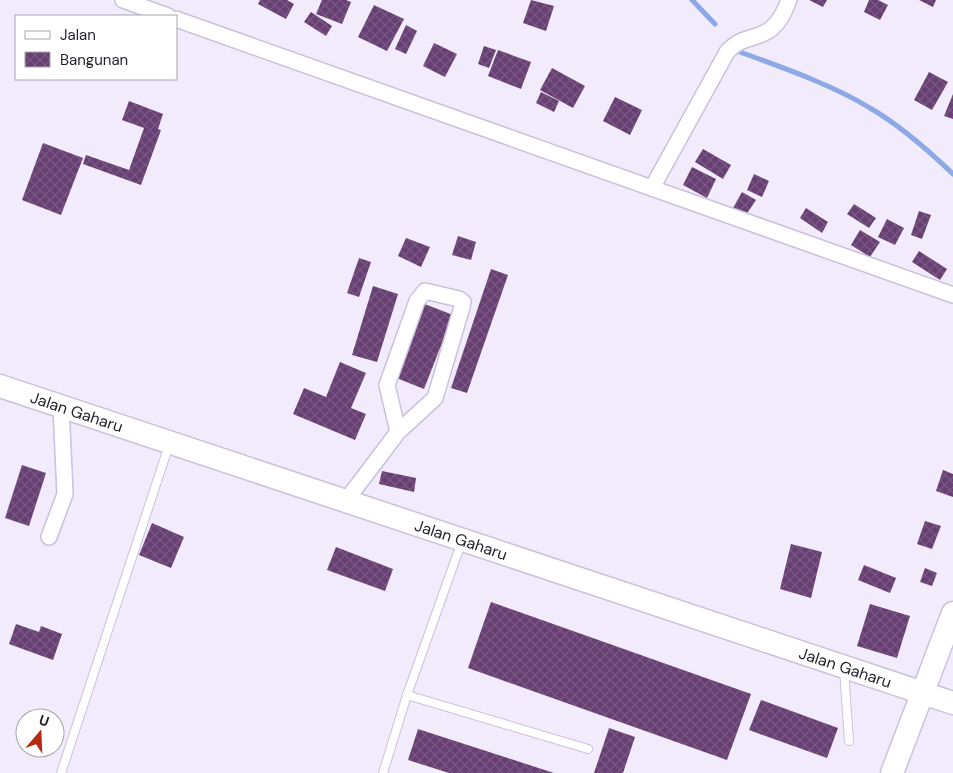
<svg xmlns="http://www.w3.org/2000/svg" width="953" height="773" font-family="'DM Sans',sans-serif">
<defs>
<pattern id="building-cross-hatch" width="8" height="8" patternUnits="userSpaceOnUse" patternTransform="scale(1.25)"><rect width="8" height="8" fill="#683f73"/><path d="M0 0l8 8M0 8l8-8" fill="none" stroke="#795882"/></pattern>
</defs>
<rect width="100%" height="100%" fill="#f1ebfc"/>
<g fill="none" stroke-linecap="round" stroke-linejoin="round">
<g stroke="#8ca9e6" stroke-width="5">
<polyline points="692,0 715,24"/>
<path d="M740,52C781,67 833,85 870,108C901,126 927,149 953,174"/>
</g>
</g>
<g fill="url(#building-cross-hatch)">
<polygon points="260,0 287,0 294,4 286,19 258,4"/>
<polygon points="322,0 346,0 351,2 342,24 316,14"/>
<polygon points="531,0 554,6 546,31 523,23"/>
<polygon points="809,0 827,0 823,7"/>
<polygon points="869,0 878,0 888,5 880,20 864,12"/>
<polygon points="919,0 936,0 933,7"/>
<polygon points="374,5 404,19 387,51 358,37"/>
<polygon points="311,12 332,26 326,36 304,22"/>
<polygon points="406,25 417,31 406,54 395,49"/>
<polygon points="434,43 457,54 445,77 423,66"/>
<polygon points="484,46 496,50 489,68 478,64"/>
<polygon points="498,50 531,62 521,89 488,76"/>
<polygon points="552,68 585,86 573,108 540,90"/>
<polygon points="929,72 948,82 932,110 914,100"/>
<polygon points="541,92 559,101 554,112 536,103"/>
<polygon points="953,94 953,119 944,116"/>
<polygon points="615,97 642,110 630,135 603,121"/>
<polygon points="129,101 163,114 158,129 161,130 141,185 83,164 86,155 129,170 144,128 122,120"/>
<polygon points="43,143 83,158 61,215 22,200"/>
<polygon points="703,149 731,165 723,179 695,162"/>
<polygon points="692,167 716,179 707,198 683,185"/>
<polygon points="754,174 769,181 762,197 747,190"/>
<polygon points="742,192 756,200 746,215 733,208"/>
<polygon points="854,204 876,218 869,228 847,214"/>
<polygon points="806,208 828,222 822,233 800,218"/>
<polygon points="919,211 931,215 922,239 911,235"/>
<polygon points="887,219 904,228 895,245 878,237"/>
<polygon points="860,230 880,242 870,257 851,245"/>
<polygon points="458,236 476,242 471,260 452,255"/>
<polygon points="406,238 430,247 421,267 398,256"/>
<polygon points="919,251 947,269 940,280 912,262"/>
<polygon points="359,258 371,262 359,297 347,293"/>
<polygon points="491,269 508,275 467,393 451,388"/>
<polygon points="373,286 398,294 377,362 352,355"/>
<polygon points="422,303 453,315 424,389 394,377"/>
<polygon points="340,362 366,373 351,408 366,414 355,440 293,414 304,388 326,397"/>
<polygon points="22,465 46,473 29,526 5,518"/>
<polygon points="943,470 953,474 953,497 936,491"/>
<polygon points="382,471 416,478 414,492 379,484"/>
<polygon points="925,521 941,526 932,549 917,544"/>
<polygon points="152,523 184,537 171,568 139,555"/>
<polygon points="791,544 822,552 811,598 780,589"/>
<polygon points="336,547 393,569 385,591 327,570"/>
<polygon points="864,565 896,578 890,593 858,580"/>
<polygon points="925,568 937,573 932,586 920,582"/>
<polygon points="491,602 751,694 727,760 468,668"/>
<polygon points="870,604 910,616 897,658 857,646"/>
<polygon points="16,624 39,632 41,626 62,634 53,660 9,644"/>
<polygon points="761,700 838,728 827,758 749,730"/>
<polygon points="609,728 635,737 623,773 594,773"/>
<polygon points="418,729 554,773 449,773 408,760"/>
</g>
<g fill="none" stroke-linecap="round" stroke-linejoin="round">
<defs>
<g id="lane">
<polyline points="844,670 849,741"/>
<polyline points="407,695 588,749"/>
<polyline points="61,773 169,445"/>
<polyline points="383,773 407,695 462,541"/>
</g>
<g id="street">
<polyline points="123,0 168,16"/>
<polyline points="176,19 953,295"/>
<path d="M652,188L727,52C743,34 757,41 772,28C781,20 785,10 789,0"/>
<polyline points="345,502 398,432 435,398 462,307 463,302 459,299 425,291 417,301 387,385 398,432"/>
<polyline points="49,537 65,494 61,406"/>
</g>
<g id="secondary">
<path id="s1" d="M0,386L953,703"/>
<polyline points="892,773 953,613"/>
</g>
</defs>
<use href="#lane" stroke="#cac1dc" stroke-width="10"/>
<use href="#street" stroke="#cac1dc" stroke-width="18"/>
<use href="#secondary" stroke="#cac1dc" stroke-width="25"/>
<use href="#lane" stroke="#fff" stroke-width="8"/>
<use href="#street" stroke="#fff" stroke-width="15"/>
<use href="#secondary" stroke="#fff" stroke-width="22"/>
</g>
<g text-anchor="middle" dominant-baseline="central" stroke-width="5" stroke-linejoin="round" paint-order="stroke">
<g font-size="16" fill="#221f29" stroke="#fff">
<text stroke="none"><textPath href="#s1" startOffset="81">Jalan Gaharu</textPath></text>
<text stroke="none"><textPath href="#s1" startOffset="486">Jalan Gaharu</textPath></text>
<text stroke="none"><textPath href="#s1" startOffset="891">Jalan Gaharu</textPath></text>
</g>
</g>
<rect x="15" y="15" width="162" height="65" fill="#ffffff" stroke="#a7a5a9"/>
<rect x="25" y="31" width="25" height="8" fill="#ffffff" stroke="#a7a5a9"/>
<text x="60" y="40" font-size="15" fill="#221f29">Jalan</text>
<rect x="25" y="52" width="25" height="15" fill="url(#building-cross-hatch)" stroke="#a7a5a9"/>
<text x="60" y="65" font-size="15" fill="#221f29">Bangunan</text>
<g transform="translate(40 733) rotate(19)"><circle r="24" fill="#ffffff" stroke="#a7a5a9"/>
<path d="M0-4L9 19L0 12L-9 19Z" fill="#b62a0f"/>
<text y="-8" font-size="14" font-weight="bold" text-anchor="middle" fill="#221f29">U</text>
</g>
</svg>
